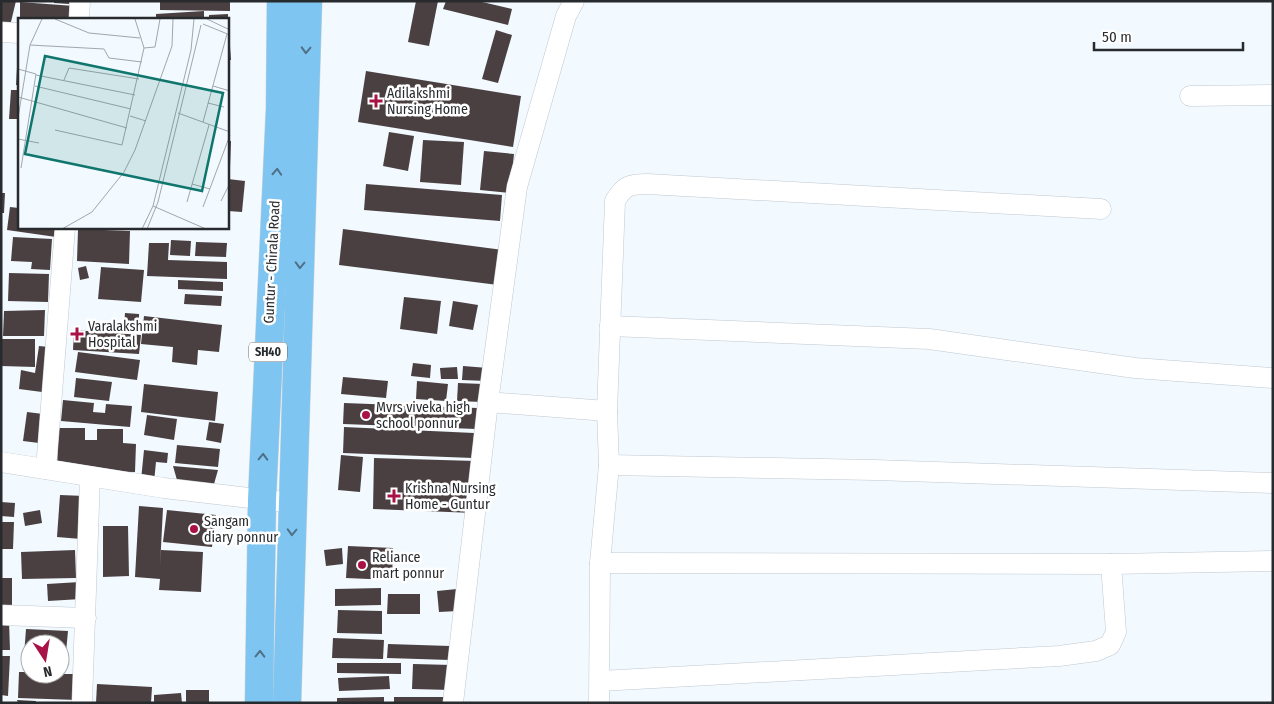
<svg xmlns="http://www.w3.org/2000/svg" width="1274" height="704" font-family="'Fira Sans Condensed',sans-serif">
<rect width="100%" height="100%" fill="#f2f9ff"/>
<g fill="#4a4041">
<polygon points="1,1 16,1 10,26 1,25"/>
<polygon points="54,1 69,1 69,4 54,3"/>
<polygon points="160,1 230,1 230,11 160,10"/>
<polygon points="416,1 438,1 429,46 408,42"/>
<polygon points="446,1 478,1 512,9 508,25 443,9"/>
<polygon points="20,2 74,6 72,19 20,19"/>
<polygon points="204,11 204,19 156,19 156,14"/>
<polygon points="228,14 228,19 209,19 209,15"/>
<polygon points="496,30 512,35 498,83 482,79"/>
<polygon points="228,33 229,33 231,60 228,60"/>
<polygon points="17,68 19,68 19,85 16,85"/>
<polygon points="366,71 521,96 513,147 358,122"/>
<polygon points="11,90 19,90 19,119 9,119"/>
<polygon points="389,132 414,136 408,171 383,166"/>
<polygon points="423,140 464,142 461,185 420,182"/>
<polygon points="228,141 231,141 230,167 228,166"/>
<polygon points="484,151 514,154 510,193 480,190"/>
<polygon points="228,179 245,181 242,212 228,211"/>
<polygon points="366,184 502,195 500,221 364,210"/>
<polygon points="1,193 5,193 4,213 1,213"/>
<polygon points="10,207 19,208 19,228 58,228 56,237 7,230"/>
<polygon points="78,229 130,231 129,264 77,261"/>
<polygon points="343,229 503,250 498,285 339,265"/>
<polygon points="13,237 52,239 50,270 31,269 32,262 11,261"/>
<polygon points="171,240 191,241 190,256 170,255"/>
<polygon points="196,242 227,243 226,257 195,256"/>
<polygon points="149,243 169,243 168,260 227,262 227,279 147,276"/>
<polygon points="86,266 89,278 80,280 78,268"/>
<polygon points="101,267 144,270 141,302 98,299"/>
<polygon points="9,273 49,274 48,302 8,301"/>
<polygon points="178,280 223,282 223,291 178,289"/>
<polygon points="185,294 222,296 221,306 184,304"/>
<polygon points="404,297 441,301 437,334 400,329"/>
<polygon points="453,301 478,305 473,330 449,326"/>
<polygon points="45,310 44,336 3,336 4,311"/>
<polygon points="125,313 139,314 139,331 124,331"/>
<polygon points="144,316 222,325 219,352 198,350 197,365 172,362 173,347 141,344"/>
<polygon points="74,330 141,335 139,354 73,350"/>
<polygon points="1,339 35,339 35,367 1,366"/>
<polygon points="39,346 49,347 42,392 19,389 21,370 35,373"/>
<polygon points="78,352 140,360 137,380 75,372"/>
<polygon points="413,363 431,365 430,378 411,376"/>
<polygon points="463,366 488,368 487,381 462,380"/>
<polygon points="457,367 458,379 441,379 440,368"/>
<polygon points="343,377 388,381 386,398 341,394"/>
<polygon points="76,378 112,382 109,401 74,397"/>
<polygon points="417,381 448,384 446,401 416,399"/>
<polygon points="458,383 483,384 482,402 457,401"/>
<polygon points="144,384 218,392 215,421 141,412"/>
<polygon points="63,400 94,403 93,412 105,413 106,404 132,406 130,427 61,421"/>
<polygon points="344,403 477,408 476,429 343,424"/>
<polygon points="27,412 43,414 39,443 23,441"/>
<polygon points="147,415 177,419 174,440 144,435"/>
<polygon points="209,422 224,424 221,443 206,440"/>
<polygon points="344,427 474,433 473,458 343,453"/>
<polygon points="58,428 85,428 85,440 97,440 97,429 123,429 123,443 136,444 135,472 57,471"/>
<polygon points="177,445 220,449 218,467 175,463"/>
<polygon points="144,450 168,453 167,463 156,462 154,482 141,480"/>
<polygon points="341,455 363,457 360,492 338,490"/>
<polygon points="374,458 475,461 474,513 373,509"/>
<polygon points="173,466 218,470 214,484 177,480"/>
<polygon points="60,495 85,496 81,539 57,537"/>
<polygon points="1,502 15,503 14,517 1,516"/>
<polygon points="139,506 163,508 160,567 161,550 203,552 201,592 159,590 160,579 135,577"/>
<polygon points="40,510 42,523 25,526 23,513"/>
<polygon points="167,510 216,515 212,547 163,542"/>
<polygon points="1,522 14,522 13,549 1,549"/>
<polygon points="103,526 128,526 129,576 103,577"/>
<polygon points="348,546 393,548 392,580 346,578"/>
<polygon points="342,548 343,564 326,566 324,550"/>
<polygon points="75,550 76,578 22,579 21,552"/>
<polygon points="1,578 12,578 12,609 1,608"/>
<polygon points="80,582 81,599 48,601 47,584"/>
<polygon points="381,588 381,605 335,606 335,589"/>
<polygon points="457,589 458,611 439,612 437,591"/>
<polygon points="388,594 420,594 420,614 387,614"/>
<polygon points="338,610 382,611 382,634 337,633"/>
<polygon points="9,621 10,650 1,650 1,622"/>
<polygon points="26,629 68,631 64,673 60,672 60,644 30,644 30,670 23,669"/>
<polygon points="333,638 384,640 383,659 332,658"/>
<polygon points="388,644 450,646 450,660 387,658"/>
<polygon points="1,656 10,656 8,696 1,695"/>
<polygon points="337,663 401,663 401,674 337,673"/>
<polygon points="413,664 452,665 451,690 412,689"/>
<polygon points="19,672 30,672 30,674 78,674 77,700 18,698"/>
<polygon points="389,676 390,689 339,691 338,678"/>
<polygon points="97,684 152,687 151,703 96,703"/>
<rect x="186" y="690" width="23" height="13"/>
<polygon points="181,693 182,703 154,703 154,695"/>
<polygon points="384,697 384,703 337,703 337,698"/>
<rect x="394" y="697" width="54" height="6"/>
<polygon points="17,700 36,701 36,703 18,703"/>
</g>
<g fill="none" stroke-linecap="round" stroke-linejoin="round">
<defs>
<g id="street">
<polyline points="79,19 80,1"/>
<polyline points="1,32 19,33"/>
<polyline points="1190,96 1273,95"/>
<polyline points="610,326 929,339 1135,368 1273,378"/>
<polyline points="488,402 607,411"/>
<polyline points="1,462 164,488 293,503"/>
<polyline points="609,465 875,470 1273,483"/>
<polyline points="46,469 65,228"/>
<polyline points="600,563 1111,564 1273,561"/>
<polyline points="1,615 86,618"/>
<polyline points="600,681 1059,656 1096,651 1110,645 1116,632 1111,564"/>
<polyline points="82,703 90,477"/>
<polyline points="453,703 488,402 517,187 566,16 574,1"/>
<path d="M599,703L600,563L609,465L607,411L615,201C624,186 629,184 647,184L1101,209"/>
</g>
<g id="primary">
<polyline points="259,703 262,500 280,109 281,1"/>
<polyline points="287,703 308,1"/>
</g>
</defs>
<use href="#street" stroke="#c0c8cf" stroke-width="21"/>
<use href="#primary" stroke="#d4d5d5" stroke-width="29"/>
<use href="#street" stroke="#fff" stroke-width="20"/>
<use href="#primary" stroke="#7fc5f1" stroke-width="28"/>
</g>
<defs><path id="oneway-chevron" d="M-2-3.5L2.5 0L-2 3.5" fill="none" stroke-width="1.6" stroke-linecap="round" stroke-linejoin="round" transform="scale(1.25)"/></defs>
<g stroke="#4f7086">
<use href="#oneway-chevron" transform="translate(306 50) rotate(92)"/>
<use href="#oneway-chevron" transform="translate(277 172) rotate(-87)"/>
<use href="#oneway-chevron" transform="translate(300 265) rotate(92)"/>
<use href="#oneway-chevron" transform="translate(263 457) rotate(-88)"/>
<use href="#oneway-chevron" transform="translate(292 532) rotate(92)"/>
<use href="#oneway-chevron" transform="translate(260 654) rotate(-89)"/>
</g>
<g fill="#a81247" stroke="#fff" stroke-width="2">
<path d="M373.5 93.5h5v5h5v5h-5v5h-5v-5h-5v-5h5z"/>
<path d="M74.5 326.5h5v5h5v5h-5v5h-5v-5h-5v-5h5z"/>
<circle cx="366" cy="415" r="5"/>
<path d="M391.5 488.5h5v5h5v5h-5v5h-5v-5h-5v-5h5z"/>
<circle cx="194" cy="529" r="5"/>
<circle cx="362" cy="565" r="5"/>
</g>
<g text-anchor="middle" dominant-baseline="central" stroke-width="5" stroke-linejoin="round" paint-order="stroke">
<rect fill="#fff" stroke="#686b6d" stroke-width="1" x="249" y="342.5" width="38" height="19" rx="4"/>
<g font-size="12" font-weight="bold" fill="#282b2e">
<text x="268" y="352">SH40</text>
</g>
<g font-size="14" fill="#282b2e" stroke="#fff" text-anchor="start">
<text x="387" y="93">Adilakshmi<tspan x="387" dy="16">Nursing Home</tspan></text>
<text x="88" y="326">Varalakshmi<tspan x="88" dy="16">Hospital</tspan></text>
<text x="376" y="407">Mvrs viveka high<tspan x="376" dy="16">school ponnur</tspan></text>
<text x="405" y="488">Krishna Nursing<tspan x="405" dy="16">Home - Guntur</tspan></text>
<text x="204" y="521">Sangam<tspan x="204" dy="16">diary ponnur</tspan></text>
<text x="372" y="557">Reliance<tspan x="372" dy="16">mart ponnur</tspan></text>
</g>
<g font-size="14" fill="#282b2e" stroke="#fff">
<text transform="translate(272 262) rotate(-87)">Guntur - Chirala Road</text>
</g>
</g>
<g transform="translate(18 18)">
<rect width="211" height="211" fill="#f2f9ff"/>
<path fill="none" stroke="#a1a7ab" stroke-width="1" d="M37,1L71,15L122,20M189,1L212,12M185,6L212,17M12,27L86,31L91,40L124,44M126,30L137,29L142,1M0,51L18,56L3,150M18,57L117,77M46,62L51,50L121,61M17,68L113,91M195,68L212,73M0,79L109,110M190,85L206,89M160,95L212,114M112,98L128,103M0,100L12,27L24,1M185,104L209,16M37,112L104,127L126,30L117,1M0,121L21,125M174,166L192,171M203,183L212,165M169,184L191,107M135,188L188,211M185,189L212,117M44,211L74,194L106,154L117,132L154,28L155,1M124,211L135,188L173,32L176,1M129,211L140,184L183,7"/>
<path fill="#0f766e" fill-opacity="0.15" stroke="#0f766e" stroke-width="2.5" d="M27,38L205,75L184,173L7,136Z"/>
<rect width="211" height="211" fill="none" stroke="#282b2e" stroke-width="2.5"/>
</g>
<rect width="1274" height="704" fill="none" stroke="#282b2e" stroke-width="5"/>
<g transform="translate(45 659) rotate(168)"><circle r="24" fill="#ffffff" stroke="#a9aaab"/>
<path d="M0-4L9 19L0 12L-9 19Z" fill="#a81247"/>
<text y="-8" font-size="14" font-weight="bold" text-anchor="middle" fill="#282b2e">N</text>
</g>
<path d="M1094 42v8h149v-8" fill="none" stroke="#282b2e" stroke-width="2.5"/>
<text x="1102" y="42" font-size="15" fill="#282b2e" stroke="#ffffff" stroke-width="4" paint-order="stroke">50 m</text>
</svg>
